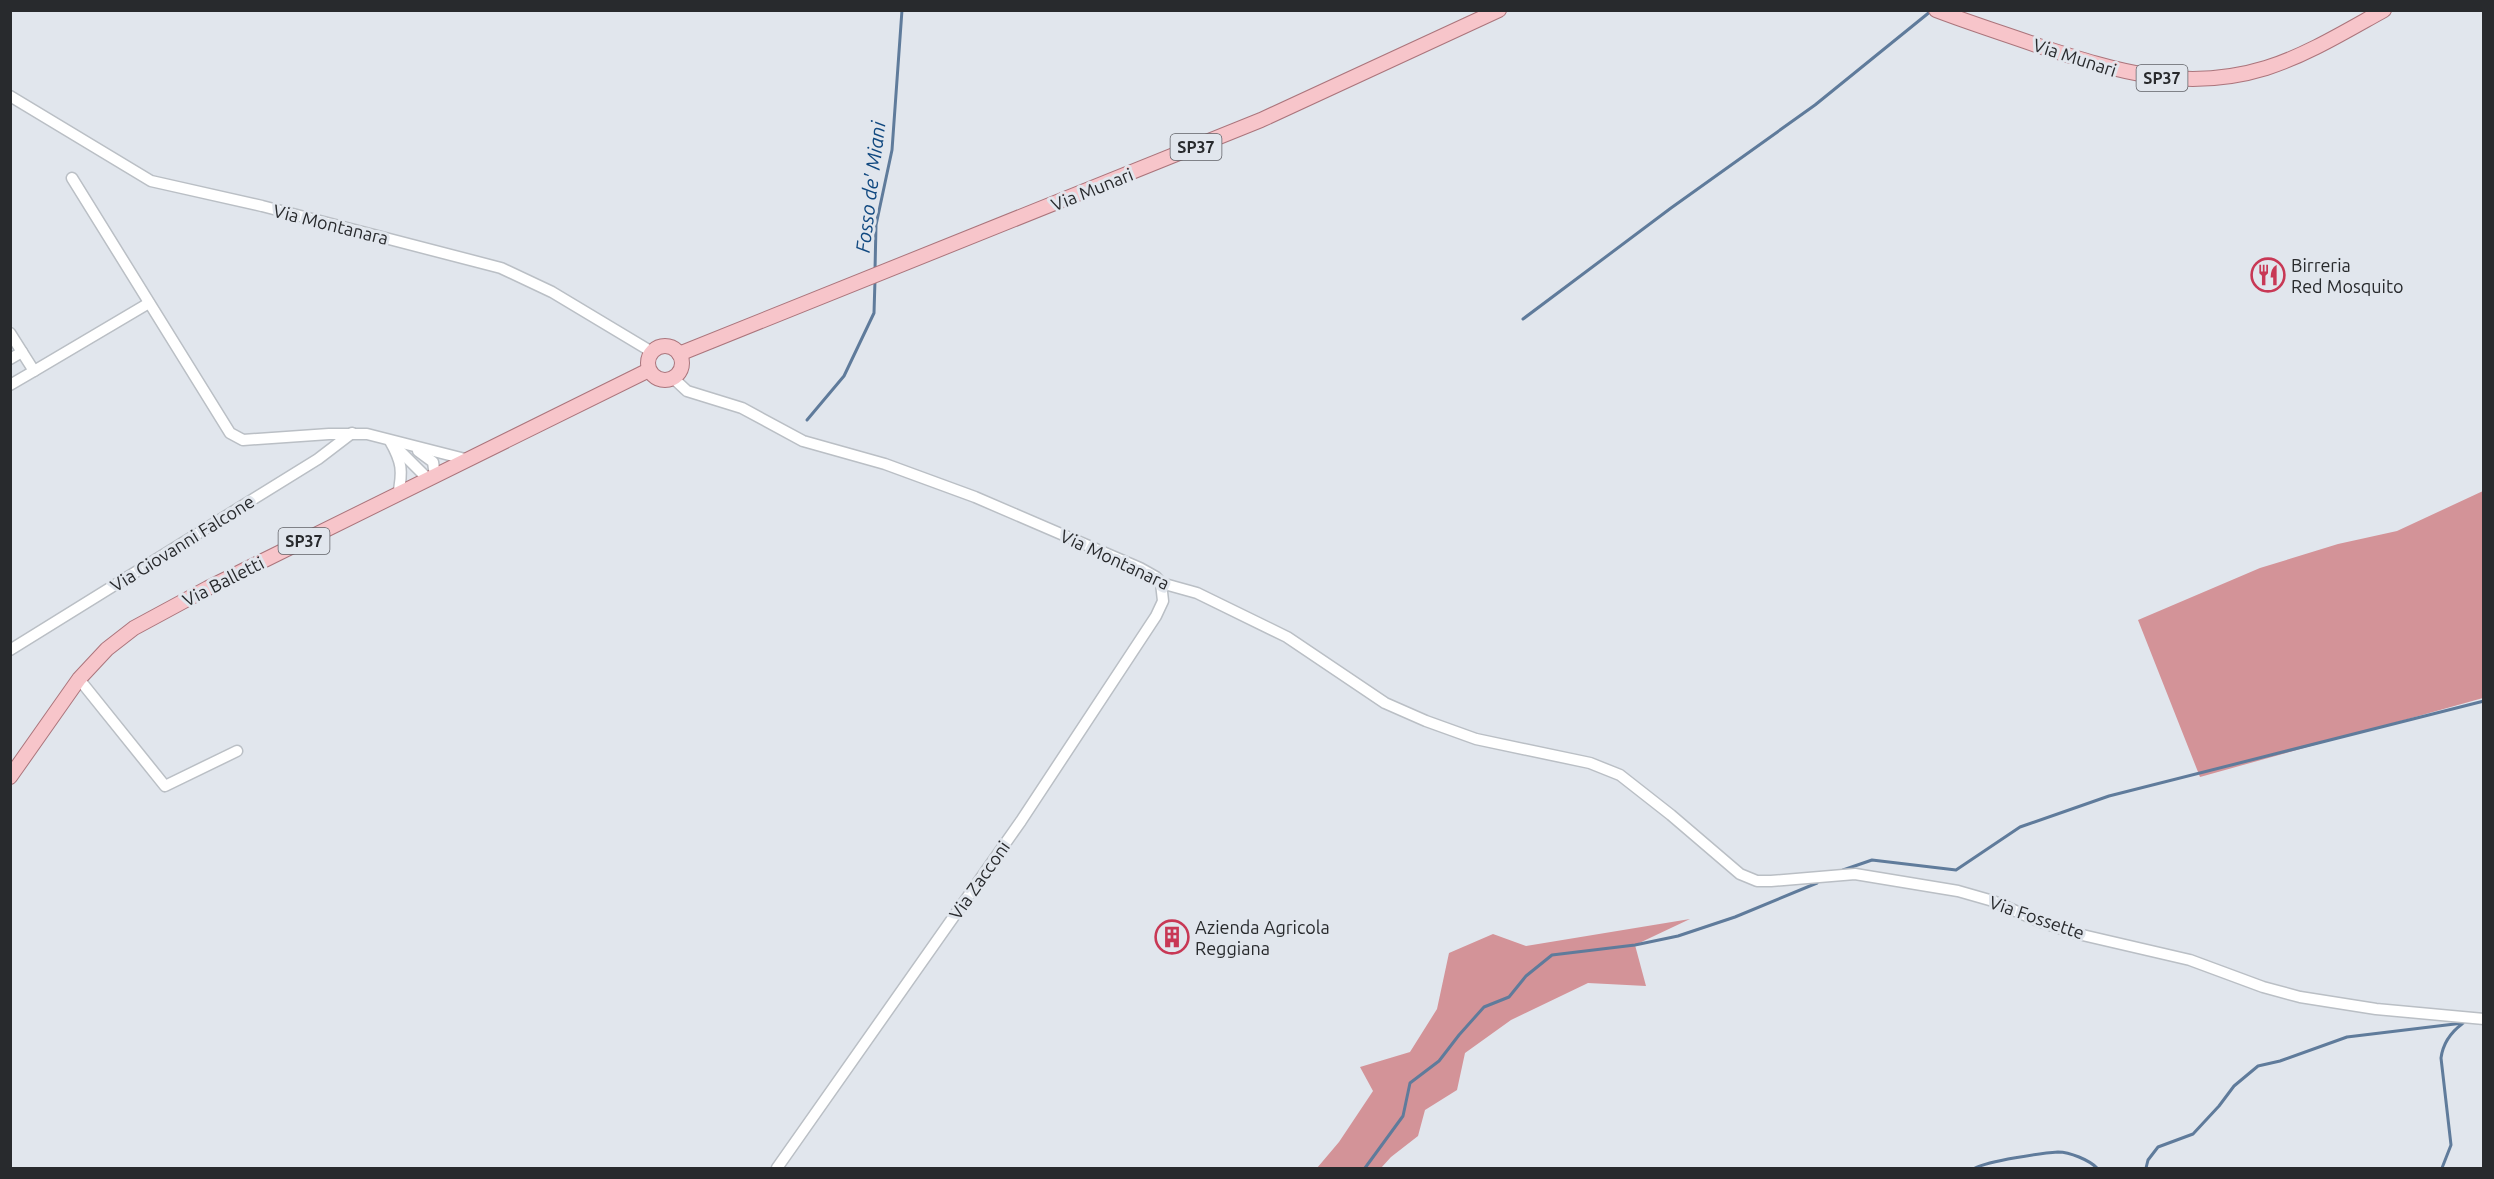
<svg xmlns="http://www.w3.org/2000/svg" width="2494" height="1179" font-family="Ubuntu,sans-serif">
<rect width="100%" height="100%" fill="#e1e6ed"/>
<g fill="#d39398">
<polygon points="2483,491 2483,698 2200,777 2138,620 2260,568 2338,544 2397,531"/>
<polygon points="1690,919 1635,945 1646,986 1588,983 1511,1020 1465,1053 1457,1090 1425,1110 1418,1136 1391,1157 1381,1168 1317,1168 1339,1142 1373,1091 1360,1067 1410,1052 1437,1009 1449,953 1493,934 1526,946"/>
</g>
<g fill="none" stroke-linecap="round" stroke-linejoin="round">
<g stroke="#5f7b9b" stroke-width="3">
<polyline points="875,270 876,225 892,150 902,10"/>
<polyline points="1523,319 1671,208 1815,105 1931,11"/>
<polyline points="807,420 844,376 874,313 875,280"/>
<polyline points="1843,870 1872,860 1956,870 2020,827 2109,796 2484,701"/>
<polyline points="1365,1168 1403,1116 1410,1083 1439,1061 1459,1035 1484,1007 1509,997 1526,976 1552,955 1635,945 1678,936 1735,917 1817,883"/>
<path d="M1975,1168C1989,1161 2041,1153 2058,1152C2070,1152 2089,1160 2097,1168"/>
<polyline points="2146,1168 2148,1160 2158,1147 2193,1134 2219,1106 2234,1086 2258,1066 2280,1061 2347,1037 2463,1023"/>
<path d="M2442,1168L2451,1145L2441,1058C2443,1043 2450,1033 2462,1024"/>
</g>
<defs>
<g id="minor">
<polyline points="10,96 151,181 262,206 501,268 552,292 652,352"/>
<polyline points="72,178 230,433 243,440 329,434 367,434 469,460"/>
<polyline points="10,333 34,371 149,303"/>
<polyline points="10,359 22,352"/>
<polyline points="672,377 687,391 742,408 803,441 885,464 975,497 1140,568 1156,577 1161,583 1197,593 1287,637 1385,703 1426,721 1476,739 1590,763 1620,775 1671,815 1740,874 1757,881 1771,881 1855,874 1958,891 1993,901 2038,921 2078,934 2190,960 2263,987 2300,997 2376,1009 2484,1019"/>
<polyline points="10,385 34,371"/>
<path d="M390,441C402,462 403,471 398,495"/>
<polyline points="399,450 429,480"/>
<polyline points="418,451 433,462 435,476"/>
<polyline points="10,650 318,459 352,433"/>
<polyline points="79,679 165,786 237,751"/>
<polyline points="777,1168 1021,821 1156,616 1163,601 1161,583"/>
</g>
<g id="major">
<path d="M1936,10C1970,23 2005,34 2039,46C2116,71 2185,93 2266,68C2307,55 2346,31 2384,10"/>
<circle cx="665" cy="363" r="17"/>
<polyline points="679,354 1261,120 1499,10"/>
<polyline points="10,777 79,679 107,649 134,628 208,588 649,370"/>
</g>
</defs>
<use href="#minor" stroke="#babfc5" stroke-width="13"/>
<use href="#major" stroke="#ab757c" stroke-width="16"/>
<use href="#minor" stroke="#fff" stroke-width="10"/>
<use href="#major" stroke="#f7c5ca" stroke-width="14"/>
</g>
<defs>
<symbol id="restaurant-ring" viewBox="-11 -11 22 22"><circle r="9.5" fill="#e1e6ed" stroke="#c83855" stroke-width="1.5"/><path d="M-5-6h1v4h1v-4h1v4h1v-4h1v5L-1.5 .5V6h-2V.5L-5-1ZM5-6V6H3V1.5H1.5Q1.5-4 5-6Z" fill="#c83855"/></symbol>
<symbol id="building-ring" viewBox="-11 -11 22 22"><circle r="9.5" fill="#e1e6ed" stroke="#c83855" stroke-width="1.5"/><path d="M-4-6H4V6H1V3H-1V6H-4ZM-2.5-4.3h1.7v1.8h-1.7ZM.8-4.3h1.7v1.8H.8ZM-2.5-1h1.7V.8h-1.7ZM.8-1h1.7V.8H.8Z" fill="#c83855"/></symbol>
</defs>
<g fill-rule="evenodd">
<use href="#restaurant-ring" x="2249" y="256" width="38" height="38"/>
<use href="#building-ring" x="1153" y="918" width="38" height="38"/>
</g>
<g text-anchor="middle" dominant-baseline="central" stroke-width="6" stroke-linejoin="round" paint-order="stroke">
<g fill="#e1e6ed" stroke="#606267" stroke-width="1.5">
<rect x="2136.5" y="65" width="51" height="26" rx="4.5"/>
<rect x="1170.5" y="134" width="51" height="26" rx="4.5"/>
<rect x="278.5" y="528" width="51" height="26" rx="4.5"/>
</g>
<g font-size="16" font-weight="bold" fill="#282a2d">
<text x="2162" y="78">SP37</text>
<text x="1196" y="147">SP37</text>
<text x="304" y="541">SP37</text>
</g>
<g font-size="18" fill="#282a2d" stroke="#e1e6ed">
<text transform="translate(2075 57) rotate(18)">Via Munari</text>
<text transform="translate(1092 189) rotate(-22)">Via Munari</text>
<text transform="translate(331 224) rotate(14)">Via Montanara</text>
<text transform="translate(182 543) rotate(-32)">Via Giovanni Falcone</text>
<text transform="translate(1115 559) rotate(25)">Via Montanara</text>
<text transform="translate(223 581) rotate(-27)">Via Balletti</text>
<text transform="translate(979 880) rotate(-55)">Via Zacconi</text>
<text transform="translate(2037 917) rotate(19)">Via Fossette</text>
</g>
<g font-size="18" fill="#282a2d" stroke="#e1e6ed" text-anchor="start">
<text x="2291" y="265">Birreria<tspan x="2291" dy="21">Red Mosquito</tspan></text>
<text x="1195" y="927">Azienda Agricola<tspan x="1195" dy="21">Reggiana</tspan></text>
</g>
<g font-size="20" font-style="italic" fill="#114980" stroke="#e1e6ed">
<text transform="translate(870 187) rotate(-83)">Fosso de' Miani</text>
</g>
</g>
<rect width="2494" height="1179" fill="none" stroke="#282a2d" stroke-width="24"/>
</svg>
